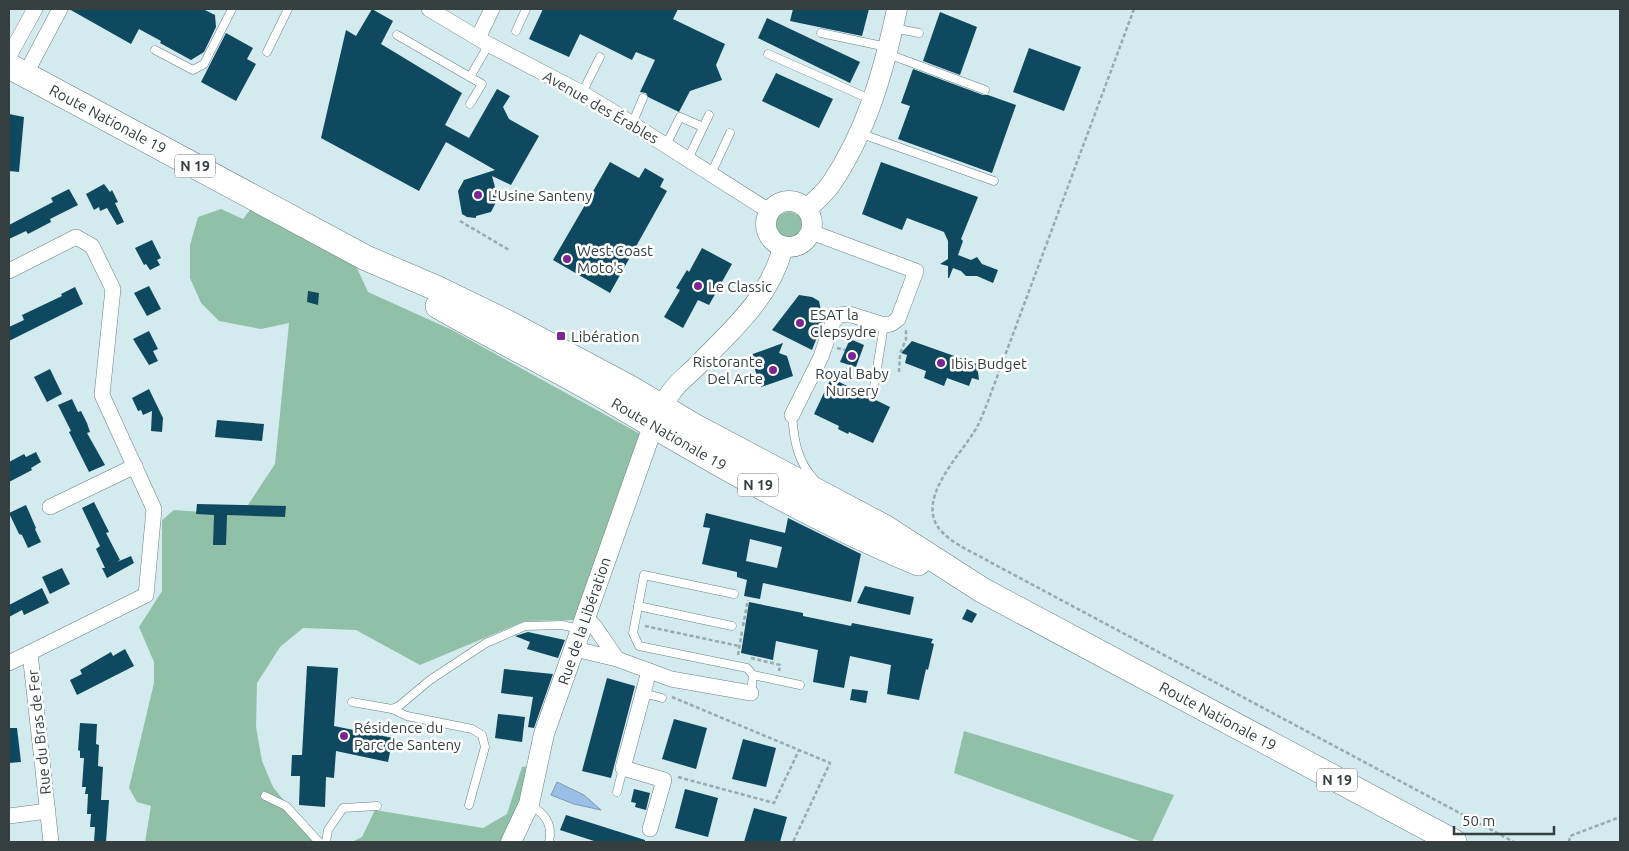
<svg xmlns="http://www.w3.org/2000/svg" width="1629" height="851" font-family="Ubuntu,sans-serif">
<rect width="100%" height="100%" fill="#d3eaee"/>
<g fill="#91c0a8">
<polygon points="253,206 350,253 368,292 452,330 642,435 574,620 525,621 420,665 356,630 303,628 280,647 257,683 256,727 262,761 273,787 317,842 145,842 151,806 137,802 129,788 154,683 154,662 139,627 162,591 162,520 174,510 216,513 246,508 275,464 289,323 261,329 219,321 201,303 190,278 190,245 198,217 221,209 243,219"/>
<circle cx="789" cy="225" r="13"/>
<polygon points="964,731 1174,795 1152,842 1142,842 954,773"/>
<polygon points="530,766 523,798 506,842 352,842 362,837 375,810 483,828 507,814 522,767"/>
</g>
<polygon fill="#9abee5" stroke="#7c98b4" points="557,782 584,795 601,810 574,804 551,795"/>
<g fill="#0e495f" fill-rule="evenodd">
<polygon points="69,9 203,9 215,15 216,27 204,52 191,60 160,43 161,41 139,29 131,44"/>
<polygon points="372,9 393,21 381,44 462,93 445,125 469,138 497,89 510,96 503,107 509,119 539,136 511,185 492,176 498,198 491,212 476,216 476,218 467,217 462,214 458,191 464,180 495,170 446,142 419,191 321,138 346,30 356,36"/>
<polygon points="543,9 678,9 673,19 725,44 716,65 722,80 690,91 679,112 648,97 646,93 640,92 655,60 636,52 632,60 580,34 569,57 529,39"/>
<polygon points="793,9 869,9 862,36 790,21"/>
<polygon points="940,12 977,27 960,75 923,61"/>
<polygon points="767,18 860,62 850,83 758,38"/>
<polygon points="226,33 253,48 247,59 256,64 236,101 201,82"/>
<polygon points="1029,48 1081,67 1064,111 1013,92"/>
<polygon points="913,69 983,95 988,95 1016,105 992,173 898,139 910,106 901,103"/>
<polygon points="776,73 833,99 819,128 762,101"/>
<polygon points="9,114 24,117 19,172 9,171"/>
<polygon points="610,162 639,178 645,168 664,179 660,187 667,191 610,293 553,260"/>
<polygon points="881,162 978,197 961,239 963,241 958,255 971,260 977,257 982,264 998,270 993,283 977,276 966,276 961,271 953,268 949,278 948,278 948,266 940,264 948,259 948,241 944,232 907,218 902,230 862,214"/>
<polygon points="104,184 110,192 112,190 118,202 115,203 124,222 117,225 107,208 100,211 99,207 94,210 86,194"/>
<polygon points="69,189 78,205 50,219 51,222 28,234 26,231 9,239 9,225 53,202 51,198"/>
<polygon points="152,240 161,258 157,260 160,265 150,270 146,264 144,265 135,248"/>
<polygon points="702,248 732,264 709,305 698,300 683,328 664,317 680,290 676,288 687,270 689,272"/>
<polygon points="149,286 161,309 147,316 134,293"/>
<polygon points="75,287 83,304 9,341 9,327 24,320 22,315 62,296 61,294"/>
<polygon points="308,291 319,293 318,305 307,302"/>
<polygon points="799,295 812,297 819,301 822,315 825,317 812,350 772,330"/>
<polygon points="149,331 158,349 153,351 158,361 149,365 133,339"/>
<polygon points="850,339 864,345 856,367 840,362"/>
<polygon points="912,341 977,364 979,380 972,378 969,386 947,378 944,386 924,378 926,371 905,363 907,355 901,353"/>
<polygon points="783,343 779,353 787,356 793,376 761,387 750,355"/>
<polygon points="50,369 62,394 47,402 34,377"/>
<polygon points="831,378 890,407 873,443 849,432 848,434 838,429 839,426 814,414"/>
<polygon points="149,389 163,418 162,432 151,431 152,411 143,415 141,410 138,411 132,398"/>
<polygon points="72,399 78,412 81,411 87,423 90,432 87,433 105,465 89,472 69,432 71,431 58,405"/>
<polygon points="217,420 264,424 262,441 215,437"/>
<polygon points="36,452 41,462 31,468 32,470 9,482 9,462 24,454 26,457"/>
<polygon points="94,502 109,532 106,533 120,560 117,562 131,556 134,563 107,578 102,568 105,568 96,549 100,546 82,508"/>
<polygon points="197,504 242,505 286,506 285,517 227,515 226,545 213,545 214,515 196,514"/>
<polygon points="26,505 36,528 35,529 41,542 28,548 22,535 19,534 9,513"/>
<path d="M706,513L785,533L788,518L861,554L851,602L763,583L760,599L744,596L747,580L737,577V572L702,564L710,528L703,527ZM750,539L782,547L777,568L746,561Z"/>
<polygon points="62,568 70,584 50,594 42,577"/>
<polygon points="865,586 914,597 910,615 857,603"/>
<polygon points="42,588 49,603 24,615 22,610 9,617 9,605"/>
<polygon points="749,602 803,613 803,616 851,626 852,623 933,639 931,643 934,644 928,670 926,669 919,700 887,694 891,665 850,656 844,688 813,682 818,650 776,641 773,660 741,653"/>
<polygon points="967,609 977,614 972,623 962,619"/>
<polygon points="528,632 565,640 558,658 527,649 530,642 515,636"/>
<polygon points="125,649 134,666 77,695 70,680 82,674 80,670 111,652 113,656"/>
<polygon points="307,666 338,668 334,726 393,738 388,762 336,751 334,778 326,777 325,807 299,805 300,776 291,776 292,755 302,755"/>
<polygon points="504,669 553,674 534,728 528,727 533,697 501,693"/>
<polygon points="607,678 635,686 611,778 582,771"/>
<polygon points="852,689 868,691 866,703 850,700"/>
<polygon points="498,714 525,717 522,742 495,738"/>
<polygon points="674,719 707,728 696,769 662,759"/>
<polygon points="80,723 97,724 96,744 99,745 98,766 103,767 101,800 109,800 106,842 94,842 95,827 90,827 91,814 87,814 88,794 85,794 86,787 82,787 84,758 80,758 80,751 78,750"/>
<polygon points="9,728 17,728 21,762 9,763"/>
<polygon points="743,739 776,748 766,787 732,779"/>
<polygon points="634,789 650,793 646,810 635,807 636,803 631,802"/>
<polygon points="685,789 718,798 708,837 675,828"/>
<polygon points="754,808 787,817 780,842 744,842"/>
<polygon points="566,815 645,840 645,842 597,842 560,830"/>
</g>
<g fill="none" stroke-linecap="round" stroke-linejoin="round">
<defs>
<g id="service">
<polyline points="893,28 919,33"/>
<polyline points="516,31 526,9"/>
<polyline points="821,33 887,47"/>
<polyline points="397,35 482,84 470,104"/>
<polyline points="155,50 193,70 204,64 232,9"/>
<polyline points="267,52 288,9"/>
<polyline points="768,54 872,100"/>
<polyline points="888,54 985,90"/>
<polyline points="470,77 489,44"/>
<polyline points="582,93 600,57"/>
<polyline points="632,124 643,98"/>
<polyline points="859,133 994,181"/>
<polyline points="666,145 680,117 703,127"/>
<polyline points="688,159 709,115"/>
<polyline points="711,174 730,133"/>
<polyline points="874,387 884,325"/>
<path d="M792,415C794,440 797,461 814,479"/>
<polyline points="734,594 644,575 633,633 639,646 747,668 753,675 751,693"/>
<polyline points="638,606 732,626"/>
<polyline points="753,675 800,685"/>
<polyline points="643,693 662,698"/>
<polyline points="352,702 392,709 399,706 430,680 486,643 525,626 562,625 579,629"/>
<polyline points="392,709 407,716 472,729 482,735 485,747 469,805"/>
<polyline points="617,792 623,768"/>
<polyline points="265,796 286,806 319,842"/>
<path d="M529,804C545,814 553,823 549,842"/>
<polyline points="326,842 328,830 343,808 377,806"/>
</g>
<g id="minor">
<polyline points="429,9 486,43 582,93 615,113 769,211"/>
<polyline points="478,38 492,9"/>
<polyline points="9,56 35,9"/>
<polyline points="25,75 60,9"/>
<polyline points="9,271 76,237 92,246 113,289 102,395 154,509 146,595 9,663"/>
<polyline points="792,415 821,357 833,322 839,315 849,314 884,325 891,324 898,319 916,271 811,232"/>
<polyline points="50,507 135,466"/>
<polyline points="586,617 595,627 617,659"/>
<polyline points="575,649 617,659 671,679 751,693"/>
<polyline points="30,653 51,842"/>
<polyline points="649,671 623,768 664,780 650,829"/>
<polyline points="9,816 48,811"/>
</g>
<g id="tertiary">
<circle cx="789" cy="224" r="23"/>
<path d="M807,209C815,201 825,193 831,184C867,131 884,70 897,9"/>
<path d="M511,842L529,804L544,734L648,440C655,424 661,406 672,391C678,382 688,375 696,367C731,331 771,297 783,247"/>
</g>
<g id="primary">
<polyline points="9,66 366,258 436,288 508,323 630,388 692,425 884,527 982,590 1454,842"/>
<path d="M438,306C497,340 559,369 617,404C715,462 813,519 918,563"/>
</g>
</defs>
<use href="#service" stroke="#6b8083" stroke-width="9"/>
<use href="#minor" stroke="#6b8083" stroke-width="16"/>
<use href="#tertiary" stroke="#6b8083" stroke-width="21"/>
<use href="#primary" stroke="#6b8083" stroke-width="26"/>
<g stroke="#98aaad" stroke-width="2.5" stroke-dasharray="4 2.5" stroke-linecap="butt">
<path d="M1134,9L987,404C983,413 980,423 974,432C958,458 912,503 943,533C956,546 975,553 990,562L1514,842"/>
<polyline points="460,221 509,250"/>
<polyline points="837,348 845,350"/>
<polyline points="899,372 900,354 906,339 906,329"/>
<polyline points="645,626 739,646"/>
<polyline points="743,626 748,600"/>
<polyline points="738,655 742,631"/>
<polyline points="751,658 780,665 779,671"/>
<polyline points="672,697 830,763 793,842"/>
<polyline points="678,777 774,803 799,750"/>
<polyline points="1569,842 1570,836 1620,817"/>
</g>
<use href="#service" stroke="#fff" stroke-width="8"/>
<use href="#minor" stroke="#fff" stroke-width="15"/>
<use href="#tertiary" stroke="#fff" stroke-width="20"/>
<use href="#primary" stroke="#fff" stroke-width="25"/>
</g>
<g fill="#7c2695" stroke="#fff" stroke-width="2">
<circle cx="478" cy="195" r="5"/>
<circle cx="567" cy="259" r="5"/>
<circle cx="698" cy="286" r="5"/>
<circle cx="800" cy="323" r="5"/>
<rect x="556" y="331" width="10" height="10" rx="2.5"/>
<circle cx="852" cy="356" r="5"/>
<circle cx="941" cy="363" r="5"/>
<circle cx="773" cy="370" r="5"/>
<circle cx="344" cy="736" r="5"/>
</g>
<g text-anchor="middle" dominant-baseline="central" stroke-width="5" stroke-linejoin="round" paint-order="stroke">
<g fill="#fff" stroke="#727979" stroke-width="1">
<rect x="175" y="154.5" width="40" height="23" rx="4"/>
<rect x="738" y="473.5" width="40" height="23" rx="4"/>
<rect x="1317" y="768.5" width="40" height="23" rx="4"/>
</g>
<g font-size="14" font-weight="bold" fill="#353f40">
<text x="195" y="166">N 19</text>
<text x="758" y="485">N 19</text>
<text x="1337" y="780">N 19</text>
</g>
<g font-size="15" fill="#353f40" stroke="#fff">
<text transform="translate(601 107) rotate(30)">Avenue des Érables</text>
<text transform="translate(108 119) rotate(28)">Route Nationale 19</text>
<text transform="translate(669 434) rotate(30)">Route Nationale 19</text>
<text transform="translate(584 621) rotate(-71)">Rue de la Libération</text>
<text transform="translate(1218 716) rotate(28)">Route Nationale 19</text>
<text transform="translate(39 732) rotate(-96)">Rue du Bras de Fer</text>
</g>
<g font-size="15" fill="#353f40" stroke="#fff" text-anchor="start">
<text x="488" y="195">L'Usine Santeny</text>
<text x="577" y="250">West Coast<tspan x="577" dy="17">Moto's</tspan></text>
<text x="708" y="286">Le Classic</text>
<text x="810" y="314">ESAT la<tspan x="810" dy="17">Clepsydre</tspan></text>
<text x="571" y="336">Libération</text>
<text x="763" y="361" text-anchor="end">Ristorante<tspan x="763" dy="17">Del Arte</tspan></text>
<text x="951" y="363">Ibis Budget</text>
<text x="852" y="373" text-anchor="middle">Royal Baby<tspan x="852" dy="17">Nursery</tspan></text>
<text x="354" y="727">Résidence du<tspan x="354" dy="17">Parc de Santeny</tspan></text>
</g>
</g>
<rect width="1629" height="851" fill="none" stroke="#353f40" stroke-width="20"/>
<path d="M1454 826v8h100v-8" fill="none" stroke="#353f40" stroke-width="2.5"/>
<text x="1462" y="826" font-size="15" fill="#353f40" stroke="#ffffff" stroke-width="4" paint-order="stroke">50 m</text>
</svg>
